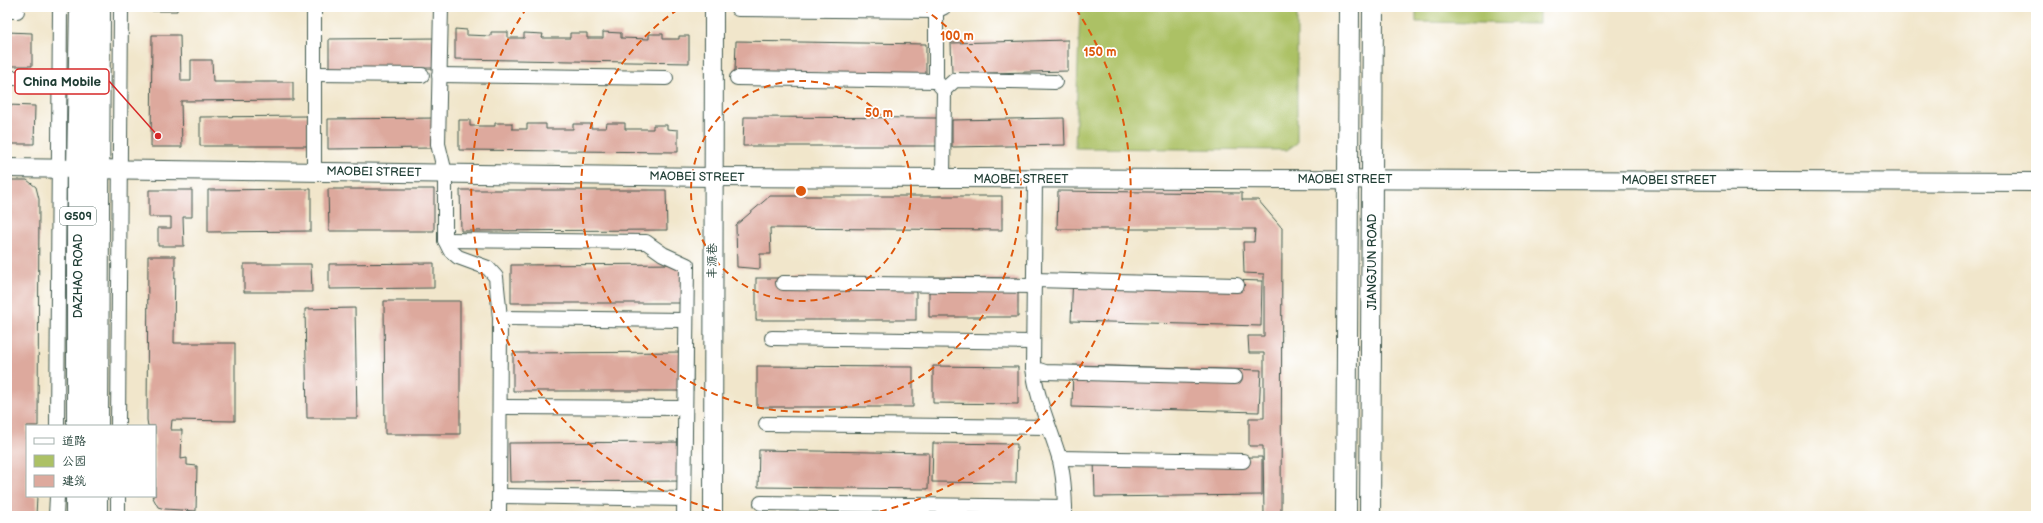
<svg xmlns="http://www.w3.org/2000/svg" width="2043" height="523" font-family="'Balsamiq Sans','LXGW WenKai TC',sans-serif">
<rect width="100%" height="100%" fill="#fff"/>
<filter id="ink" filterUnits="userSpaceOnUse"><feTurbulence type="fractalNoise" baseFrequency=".025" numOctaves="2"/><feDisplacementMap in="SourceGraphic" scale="8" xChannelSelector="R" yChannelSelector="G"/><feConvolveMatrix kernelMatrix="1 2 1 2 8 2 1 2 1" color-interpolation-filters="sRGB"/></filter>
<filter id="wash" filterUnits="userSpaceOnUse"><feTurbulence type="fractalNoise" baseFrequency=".012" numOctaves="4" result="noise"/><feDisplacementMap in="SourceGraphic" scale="16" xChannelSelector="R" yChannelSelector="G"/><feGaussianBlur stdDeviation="0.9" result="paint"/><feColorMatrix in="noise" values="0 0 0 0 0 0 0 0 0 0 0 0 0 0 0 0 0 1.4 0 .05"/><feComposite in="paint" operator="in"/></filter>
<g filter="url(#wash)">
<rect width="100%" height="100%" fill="#f1e6cb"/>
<g fill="#acc165" stroke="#667f4c">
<polygon points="1080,7 1297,8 1297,143 1287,150 1075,148"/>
<polygon points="1416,7 1539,7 1539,24 1416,22"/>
</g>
<g id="blocks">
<g fill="#dda99d">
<polygon points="151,7 177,7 177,11 152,11"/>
<polygon points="455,29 467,30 467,35 491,36 491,32 508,32 508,38 524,38 524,33 543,34 542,38 570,38 570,33 587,33 587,38 603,38 603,32 621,33 621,38 649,39 649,34 663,34 663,39 679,39 679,36 689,36 689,63 455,59"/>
<polygon points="7,32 32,33 32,66 7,66"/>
<polygon points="152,35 180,35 181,81 191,81 191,60 212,60 213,82 293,82 293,100 181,101 182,147 151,147"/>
<polygon points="437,38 437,68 329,69 329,39"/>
<polygon points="1068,40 1068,71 952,74 951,43"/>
<polygon points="736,41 926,44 926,75 735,71"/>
<polygon points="7,105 35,106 34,144 7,144"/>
<polygon points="308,116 308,146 200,146 200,117"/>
<polygon points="744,117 937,118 937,146 743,146"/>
<polygon points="436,118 436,148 328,149 328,119"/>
<polygon points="1064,118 1065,145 952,147 952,120"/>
<polygon points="459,120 470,120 470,126 495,126 495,123 512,123 512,129 527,129 527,124 546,124 546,129 573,129 573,124 591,124 591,128 606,128 607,123 625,123 625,129 653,129 653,125 667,125 667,129 678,130 678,152 459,150"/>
<polygon points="7,180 27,180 36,187 39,199 38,426 27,426 27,496 37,496 36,516 7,516"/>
<polygon points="311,189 311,231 208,232 208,190"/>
<polygon points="328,189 434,189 434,231 329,231"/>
<polygon points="149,190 192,190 192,217 183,217 184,246 158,246 158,228 171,228 171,217 149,217"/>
<polygon points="460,190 666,190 667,230 461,231"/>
<polygon points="1058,191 1242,193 1242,200 1258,200 1282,228 1281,516 1264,516 1263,446 1249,446 1249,418 1264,418 1264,353 1249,353 1248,336 1264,336 1264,274 1244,273 1243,242 1254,242 1255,229 1057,229"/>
<polygon points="770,196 1002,196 1002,230 770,228 771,254 760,254 760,269 737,267 736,225"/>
<polygon points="148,256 175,256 174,343 235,343 235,421 172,420 171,430 182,430 181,459 187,458 187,465 197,466 196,511 165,509 158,507 152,496 155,496 155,426 148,426 147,420"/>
<polygon points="434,263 434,288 329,289 329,264"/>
<polygon points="244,264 311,264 312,292 244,292"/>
<polygon points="690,264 690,303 511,303 511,265"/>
<polygon points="1073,275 1262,281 1261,326 1071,321"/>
<polygon points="929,277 1018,278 1018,317 929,317"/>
<rect x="756" y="278" width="160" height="42"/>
<polygon points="384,301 460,301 460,434 385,434"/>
<polygon points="355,308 357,418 307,418 305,309"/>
<polygon points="693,352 693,391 513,391 513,353"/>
<polygon points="1073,365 1261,370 1259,412 1072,407"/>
<polygon points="757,366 913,367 913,407 757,407"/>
<polygon points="933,366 1018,367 1018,404 933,403"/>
<polygon points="689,442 689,481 510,482 509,443"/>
<polygon points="933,443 1017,444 1016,483 932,482"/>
<polygon points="759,450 929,453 928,489 758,487"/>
<polygon points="1262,457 1262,495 1095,497 1094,458"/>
</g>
</g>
</g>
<g filter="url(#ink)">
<use href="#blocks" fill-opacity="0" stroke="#3e564b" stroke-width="1"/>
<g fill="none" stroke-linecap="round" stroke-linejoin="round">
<defs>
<g id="minor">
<polyline points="314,7 314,171"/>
<polyline points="441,7 438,144 445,173 445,240 450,250 458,257 488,268 496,277 500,318 499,516"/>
<polyline points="738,9 936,11 944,7"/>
<polyline points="7,11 17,11"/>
<polyline points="936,11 936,81 944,90 943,179"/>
<polyline points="314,74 422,75"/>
<polyline points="439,75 666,78"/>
<polyline points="7,78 19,78"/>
<polyline points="737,78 936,81"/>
<polyline points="944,90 955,80 1055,82"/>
<path d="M1035,179L1033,368C1037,400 1050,427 1059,457C1064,476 1065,497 1065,516"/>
<polyline points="445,240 646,242 663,254 687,265 684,516"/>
<polyline points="1034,280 1237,285"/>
<polyline points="783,283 1034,286"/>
<polyline points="500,318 685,320"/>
<polyline points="772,338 1033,342"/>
<polyline points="1033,368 1045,372 1235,377"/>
<polyline points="500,407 684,408"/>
<polyline points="766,424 1048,427"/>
<polyline points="57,426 60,7"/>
<polyline points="118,426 121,7"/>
<polyline points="1059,458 1243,461"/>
<polyline points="500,496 684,499"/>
<polyline points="761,503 1065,507"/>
<polyline points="56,516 57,496"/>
<polyline points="118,516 118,496"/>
</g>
<g id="tertiary">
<polyline points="7,168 712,177 2036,182"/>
<polyline points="713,516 714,7"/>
</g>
<g id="secondary">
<polyline points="1346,516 1349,7"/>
<polyline points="1370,516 1373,7"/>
</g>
<g id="trunk">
<polyline points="78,426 78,169 81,7"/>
<polyline points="97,426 99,7"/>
<polyline points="77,516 77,496"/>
<polyline points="96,516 96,496"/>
</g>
</defs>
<use href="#minor" stroke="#3e564b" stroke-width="16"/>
<use href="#tertiary" stroke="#3e564b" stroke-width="20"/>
<use href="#secondary" stroke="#3e564b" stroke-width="22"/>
<use href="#trunk" stroke="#3e564b" stroke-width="24"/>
<use href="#minor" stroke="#fff" stroke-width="14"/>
<use href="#tertiary" stroke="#fff" stroke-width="18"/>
<use href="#secondary" stroke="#fff" stroke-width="20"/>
<use href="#trunk" stroke="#fff" stroke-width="22"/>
</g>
</g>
<g fill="none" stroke="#de580e" stroke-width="2" stroke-dasharray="7 5">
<circle cx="801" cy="191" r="110"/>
<path d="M922 8A220 220 0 1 1 680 8"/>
<path d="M744 516A330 330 0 0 1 526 9M1076 9A330 330 0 0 1 858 516"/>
</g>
<g text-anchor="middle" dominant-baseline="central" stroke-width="3.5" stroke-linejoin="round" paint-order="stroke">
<rect fill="#fff" stroke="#627771" stroke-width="1" x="60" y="207" width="36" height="18" rx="3"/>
<g font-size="11" font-weight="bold" fill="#1f3d34">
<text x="78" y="216">G509</text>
</g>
<g font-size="12" fill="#1f3d34" stroke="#fff">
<text transform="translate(374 172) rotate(1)">MAOBEI STREET</text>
<text transform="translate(697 177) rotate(1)">MAOBEI STREET</text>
<text x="1021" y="179">MAOBEI STREET</text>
<text x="1345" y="179">MAOBEI STREET</text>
<text x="1669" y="180">MAOBEI STREET</text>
<text transform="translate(712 261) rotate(-90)">丰源巷</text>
<text transform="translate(1372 262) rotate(-90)">JIANGJUN ROAD</text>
<text transform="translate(78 276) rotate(-90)">DAZHAO ROAD</text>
</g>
</g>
<circle cx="801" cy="191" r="6" fill="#de580e" stroke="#fff" stroke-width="2"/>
<g font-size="12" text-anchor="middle" font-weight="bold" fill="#de580e" stroke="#fff" stroke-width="3.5" stroke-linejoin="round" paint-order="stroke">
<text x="957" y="40">100 m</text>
<text x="1100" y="56">150 m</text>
<text x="879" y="117">50 m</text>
</g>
<path fill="none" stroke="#d62828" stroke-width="1.5" d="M158 136L109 81"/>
<circle fill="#d62828" stroke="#fff" stroke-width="1.5" cx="158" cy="136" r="4"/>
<rect fill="#fff" stroke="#d62828" stroke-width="1.5" x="15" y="69" width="94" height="25" rx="4"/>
<g font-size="13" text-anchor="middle" font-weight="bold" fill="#1f3d34">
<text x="62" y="86">China Mobile</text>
</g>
<rect width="2043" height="523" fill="none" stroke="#fff" stroke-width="24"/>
<rect x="26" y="425" width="130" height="72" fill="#ffffff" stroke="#a5b1ae"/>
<rect x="34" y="438" width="20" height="6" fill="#ffffff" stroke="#a5b1ae"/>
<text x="62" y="445" font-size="12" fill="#1f3d34">道路</text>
<rect x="34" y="455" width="20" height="12" fill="#acc165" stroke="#a5b1ae"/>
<text x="62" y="465" font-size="12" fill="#1f3d34">公园</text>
<rect x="34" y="475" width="20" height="12" fill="#dda99d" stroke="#a5b1ae"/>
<text x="62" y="485" font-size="12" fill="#1f3d34">建筑</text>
</svg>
